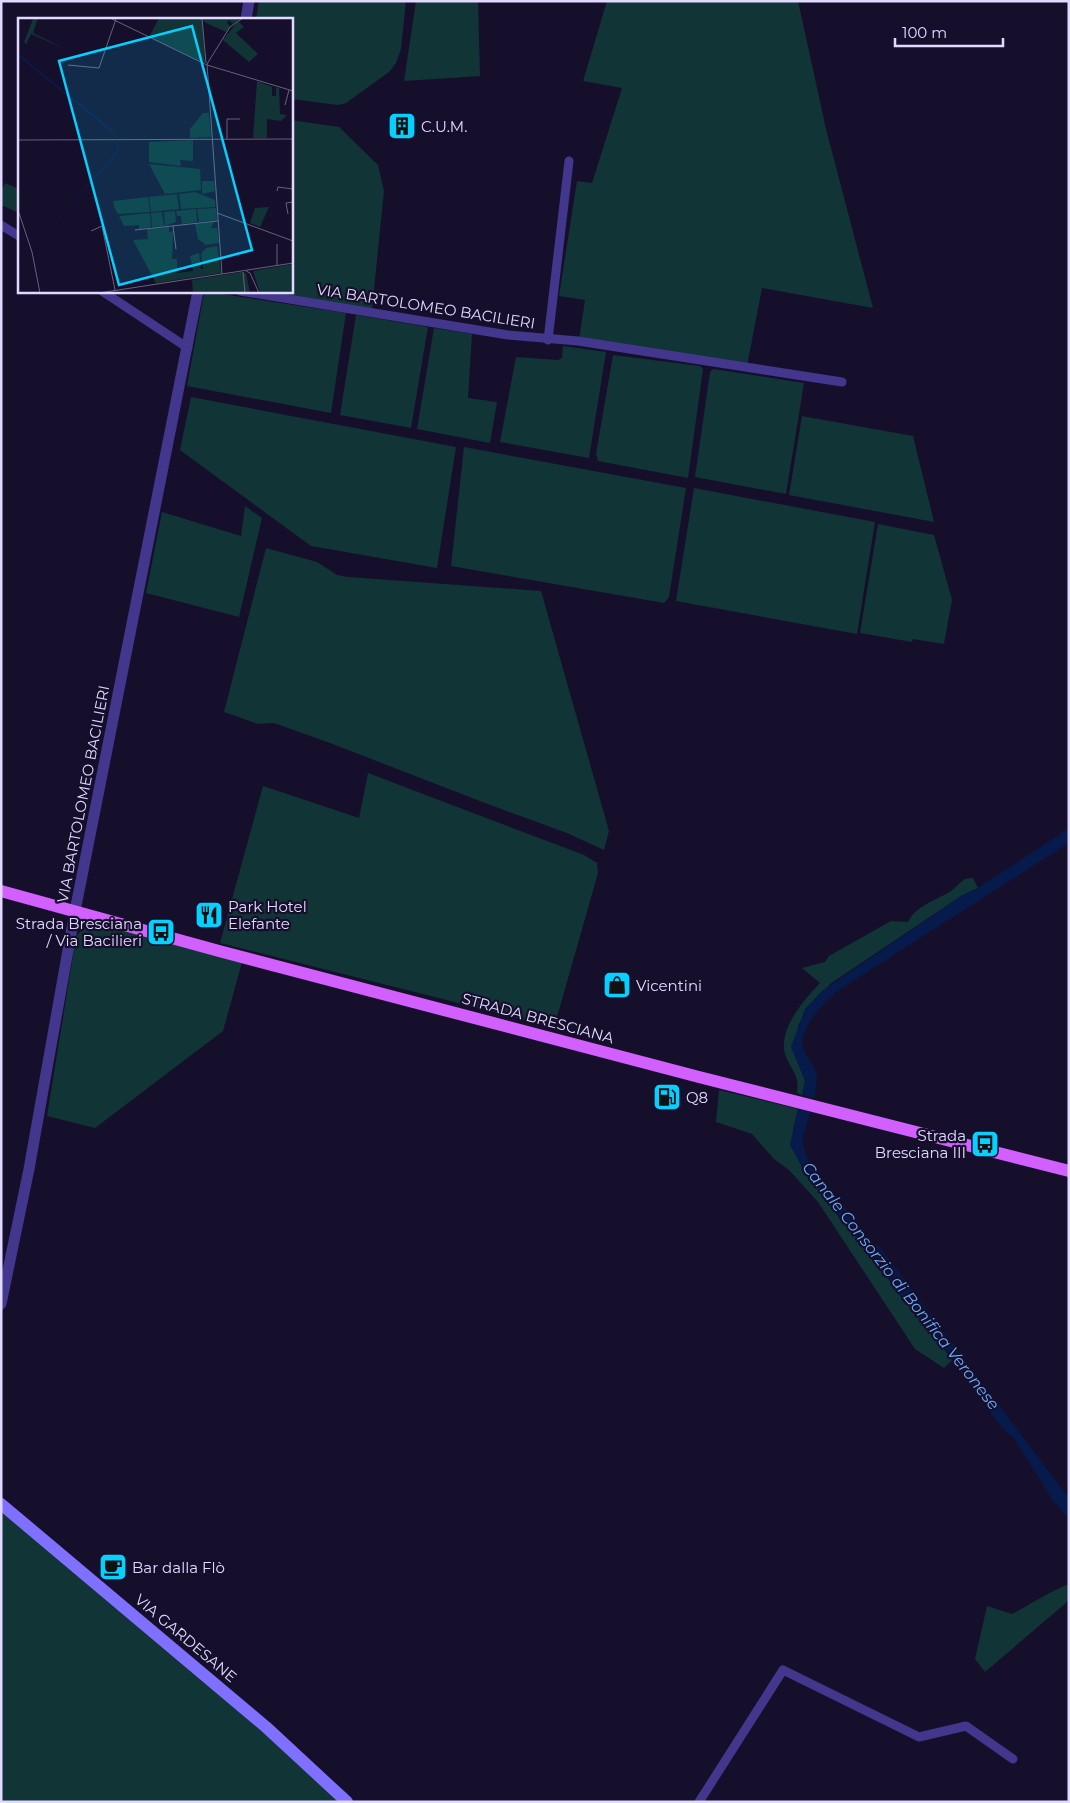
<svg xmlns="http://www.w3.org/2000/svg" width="1070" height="1803" font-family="Montserrat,sans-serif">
<rect width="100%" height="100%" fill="#160f2b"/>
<g fill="#113436">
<polygon points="259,1 406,1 401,49 396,63 389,72 346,103 338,105 291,99 291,19 256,19"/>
<polygon points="416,1 478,1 480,76 404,81"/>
<polygon points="607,1 798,1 826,129 873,308 762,288 747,366 579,340 585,300 559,296 577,181 592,183 622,88 583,81"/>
<polygon points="291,120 339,127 378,165 384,191 372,309 264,291 291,291"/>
<polygon points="5,183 19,189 19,213 1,205 1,192"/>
<polygon points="209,292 346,313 331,413 187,386 204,293"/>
<polygon points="356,315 428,327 411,428 340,415"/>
<polygon points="434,328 472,334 468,398 497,402 490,443 417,429"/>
<polygon points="563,346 606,352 589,458 500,442 516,357 558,360 562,358"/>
<polygon points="613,355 700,366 703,369 688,478 598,461 596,454"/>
<polygon points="713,369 804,383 786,494 695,477 710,372"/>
<polygon points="191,397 456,447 437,568 311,546 180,450"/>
<polygon points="802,416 913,436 934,522 789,495"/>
<polygon points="464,447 686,488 669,597 664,603 451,566"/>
<polygon points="694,488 875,522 857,634 676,601"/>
<polygon points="245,506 262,518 239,617 146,593 162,512 241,536"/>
<polygon points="878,524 934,535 952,600 944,644 913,639 912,642 860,633"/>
<polygon points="266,548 317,562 337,575 348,577 541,591 609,831 604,850 567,833 485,803 330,743 274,723 258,724 224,712"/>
<polygon points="368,773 584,855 597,863 598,873 557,1017 553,1023 546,1025 220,943 263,786 359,818"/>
<path d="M973,878L978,888L961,896L830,984L798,1025L805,1081L802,1095L797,1093C799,1074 793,1073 786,1057C776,1031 804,1000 820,983L802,968L825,962L829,956L891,921L908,922C915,907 933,901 946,894C954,890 958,884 965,879Z"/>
<path d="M100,924L242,962L223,1031L95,1128L47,1116L76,937C83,927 88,925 100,924Z"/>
<polygon points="719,1090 798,1109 793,1130 804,1171 820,1188 841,1221 865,1244 899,1295 918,1309 923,1320 952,1360 944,1368 915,1349 818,1202 789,1170 774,1159 752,1134 716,1122"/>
<polygon points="1,1511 254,1723 341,1802 1,1802"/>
<path d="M1069,1584V1598L1066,1603L985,1672L975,1659L987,1606L1012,1614C1031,1604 1049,1592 1069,1584Z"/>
</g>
<g fill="#071a4c">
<path d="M1069,828V843L842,988C828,998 798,1027 803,1047C805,1055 811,1061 814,1067C819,1077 816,1088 814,1098L802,1095L805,1081L791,1047L805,1009L822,991L961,896L978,888Z"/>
<polygon points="798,1109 810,1112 802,1141 807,1158 873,1244 879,1246 1069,1498 1069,1519 1053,1501 1014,1438 1008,1434 993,1416 973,1381 935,1338 923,1320 918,1309 899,1295 865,1244 841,1221 820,1188 804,1171 790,1145"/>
</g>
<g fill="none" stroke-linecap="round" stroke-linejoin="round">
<g stroke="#42378d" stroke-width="9">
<polyline points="1,225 19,236"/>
<polyline points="102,291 188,348"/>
<polyline points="240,291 508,335 578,341 842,382"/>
<polyline points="548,340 569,161"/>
<polyline points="699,1802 783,1670 919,1737 966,1726 1013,1759"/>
</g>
<g stroke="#42378d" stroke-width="11">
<polyline points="246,19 249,1"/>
<polyline points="1,1304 29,1169 75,911 198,291"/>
</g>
<polyline stroke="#8070ff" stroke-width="12" points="1,1504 266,1727 347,1802"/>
<polyline stroke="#d160ff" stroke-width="12" points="1,891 219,951 699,1077 1069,1171"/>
</g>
<defs>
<symbol id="building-square" viewBox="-11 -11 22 22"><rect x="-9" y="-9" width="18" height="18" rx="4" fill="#05d0ff" stroke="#160f2b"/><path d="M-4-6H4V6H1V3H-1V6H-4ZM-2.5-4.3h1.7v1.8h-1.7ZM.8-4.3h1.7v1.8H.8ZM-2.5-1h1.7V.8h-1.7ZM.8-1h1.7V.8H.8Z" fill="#111"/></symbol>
<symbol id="restaurant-square" viewBox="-11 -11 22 22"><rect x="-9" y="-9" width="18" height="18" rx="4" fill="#05d0ff" stroke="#160f2b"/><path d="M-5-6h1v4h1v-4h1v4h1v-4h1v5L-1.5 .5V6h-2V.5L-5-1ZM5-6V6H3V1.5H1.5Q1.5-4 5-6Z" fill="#111"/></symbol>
<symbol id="bus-square" viewBox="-11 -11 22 22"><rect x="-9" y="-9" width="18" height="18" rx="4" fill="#05d0ff" stroke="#160f2b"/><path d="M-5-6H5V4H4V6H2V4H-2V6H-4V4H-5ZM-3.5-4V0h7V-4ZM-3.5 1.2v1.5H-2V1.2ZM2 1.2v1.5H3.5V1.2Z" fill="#111"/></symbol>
<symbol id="shop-square" viewBox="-11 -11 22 22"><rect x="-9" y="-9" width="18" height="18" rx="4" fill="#05d0ff" stroke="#160f2b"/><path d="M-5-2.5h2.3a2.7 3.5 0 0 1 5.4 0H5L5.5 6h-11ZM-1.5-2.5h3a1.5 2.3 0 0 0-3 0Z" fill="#111"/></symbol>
<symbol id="fuel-square" viewBox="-11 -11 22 22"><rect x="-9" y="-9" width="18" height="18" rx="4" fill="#05d0ff" stroke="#160f2b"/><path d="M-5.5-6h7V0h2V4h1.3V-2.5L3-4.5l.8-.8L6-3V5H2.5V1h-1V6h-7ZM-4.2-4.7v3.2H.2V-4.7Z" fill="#111"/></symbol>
<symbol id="cafe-square" viewBox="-11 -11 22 22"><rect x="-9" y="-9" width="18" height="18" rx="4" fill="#05d0ff" stroke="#160f2b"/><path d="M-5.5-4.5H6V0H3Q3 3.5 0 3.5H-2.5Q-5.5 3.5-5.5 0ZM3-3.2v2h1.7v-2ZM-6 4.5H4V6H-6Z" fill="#111"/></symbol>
</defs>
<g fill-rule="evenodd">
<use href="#building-square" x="386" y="110" width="32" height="32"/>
<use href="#restaurant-square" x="193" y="899" width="32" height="32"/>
<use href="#bus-square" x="145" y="916" width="32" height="32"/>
<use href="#shop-square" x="601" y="969" width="32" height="32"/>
<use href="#fuel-square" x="651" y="1081" width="32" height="32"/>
<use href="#bus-square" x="969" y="1128" width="32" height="32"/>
<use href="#cafe-square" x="97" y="1551" width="32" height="32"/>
</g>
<g text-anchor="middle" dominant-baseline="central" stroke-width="4.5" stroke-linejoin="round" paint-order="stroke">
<g font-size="15" fill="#e1d9ff" stroke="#160f2b" text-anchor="start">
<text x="421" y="126">C.U.M.</text>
<text x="228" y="906">Park Hotel<tspan x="228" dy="17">Elefante</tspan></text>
<text x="142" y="923" text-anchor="end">Strada Bresciana<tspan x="142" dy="17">/ Via Bacilieri</tspan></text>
<text x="636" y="985">Vicentini</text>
<text x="686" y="1097">Q8</text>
<text x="966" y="1135" text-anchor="end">Strada<tspan x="966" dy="17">Bresciana III</tspan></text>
<text x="132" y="1567">Bar dalla Flò</text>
</g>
<g font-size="15" fill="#e1d9ff" stroke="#160f2b">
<text transform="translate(426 306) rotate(9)">VIA BARTOLOMEO BACILIERI</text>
<text transform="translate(83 794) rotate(-79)">VIA BARTOLOMEO BACILIERI</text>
<text transform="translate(538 1018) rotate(15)">STRADA BRESCIANA</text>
<text transform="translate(186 1638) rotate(40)">VIA GARDESANE</text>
</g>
<g font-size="16" font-style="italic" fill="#67acff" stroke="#160f2b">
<text transform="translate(901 1286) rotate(52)">Canale Consorzio di Bonifica Veronese</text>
</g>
</g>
<g transform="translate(18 18)">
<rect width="275" height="275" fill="#160f2b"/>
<path d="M20,0L15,15L47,31L13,16L8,26L6,24L15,1ZM138,0H184L187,45L131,19L140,2ZM185,0H220L221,2L215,6L211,2L209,4L212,9L208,14L186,4ZM220,3L226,9L218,15L240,36L231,44L205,22ZM239,63L254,69V78H258V69L261,70L262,96L269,97L263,103L249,101V120H235ZM185,95H191L193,119L172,120V111ZM175,122V143L162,142L163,148L131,144V124ZM131,146L182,151L183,172L147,176ZM184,163H196L197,173L184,176ZM177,174L197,182V189L163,191L161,176ZM159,176L161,191L133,194L131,179ZM130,179L132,194L100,196L96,189L95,183ZM251,189L242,209L232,205L237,190ZM198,190L199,202L181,204L179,191ZM178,191L179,204L164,206L163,198H159L158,193ZM157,193L158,204L147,208L146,194ZM144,194L146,208L134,209L133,195ZM132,195L133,209L121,211V207L106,208L101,198ZM196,204L193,210H199L201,225L188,227L180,221L177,206ZM151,209V214L155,213L154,241H159V255L175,253L172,238L181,235L183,251H185L183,236L188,230L199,228L203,255L138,265L115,222L130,221L129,211ZM275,246V275H242L235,253ZM223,254L228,255L232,275H175L174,262Z" fill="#113436"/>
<path d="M13,0L1,36L95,113L98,120L95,115L0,38ZM96,122L101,128L98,137L0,246L97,136L100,130Z" fill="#071a4c"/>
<path fill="none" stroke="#676080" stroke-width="1" d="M92,0L189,47L275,73M184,0L188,45M50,47L81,50L98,1M0,86V122M267,87L271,72M209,121V101H222M0,122L275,121M259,173L260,169L275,171M1,195L14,234L22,275M199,195L275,223M270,196L268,185L275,184M155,208L158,231M117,212L200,203M73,213L84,208L97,272M259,226V248M228,253L232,255L241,275M225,254L227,275M204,256L189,46L212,9L225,0M81,275L275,245"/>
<path fill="#05d0ff" fill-opacity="0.15" stroke="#05d0ff" stroke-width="2.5" d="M174,8L234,232L101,267L41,43Z"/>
<rect width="275" height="275" fill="none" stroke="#e1d9ff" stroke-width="2.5"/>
</g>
<rect width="1070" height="1803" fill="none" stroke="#e1d9ff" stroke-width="5"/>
<path d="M895 38v8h108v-8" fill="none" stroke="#e1d9ff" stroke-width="2.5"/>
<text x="902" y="38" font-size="15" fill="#e1d9ff" stroke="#160f2b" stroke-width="4" paint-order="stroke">100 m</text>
</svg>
